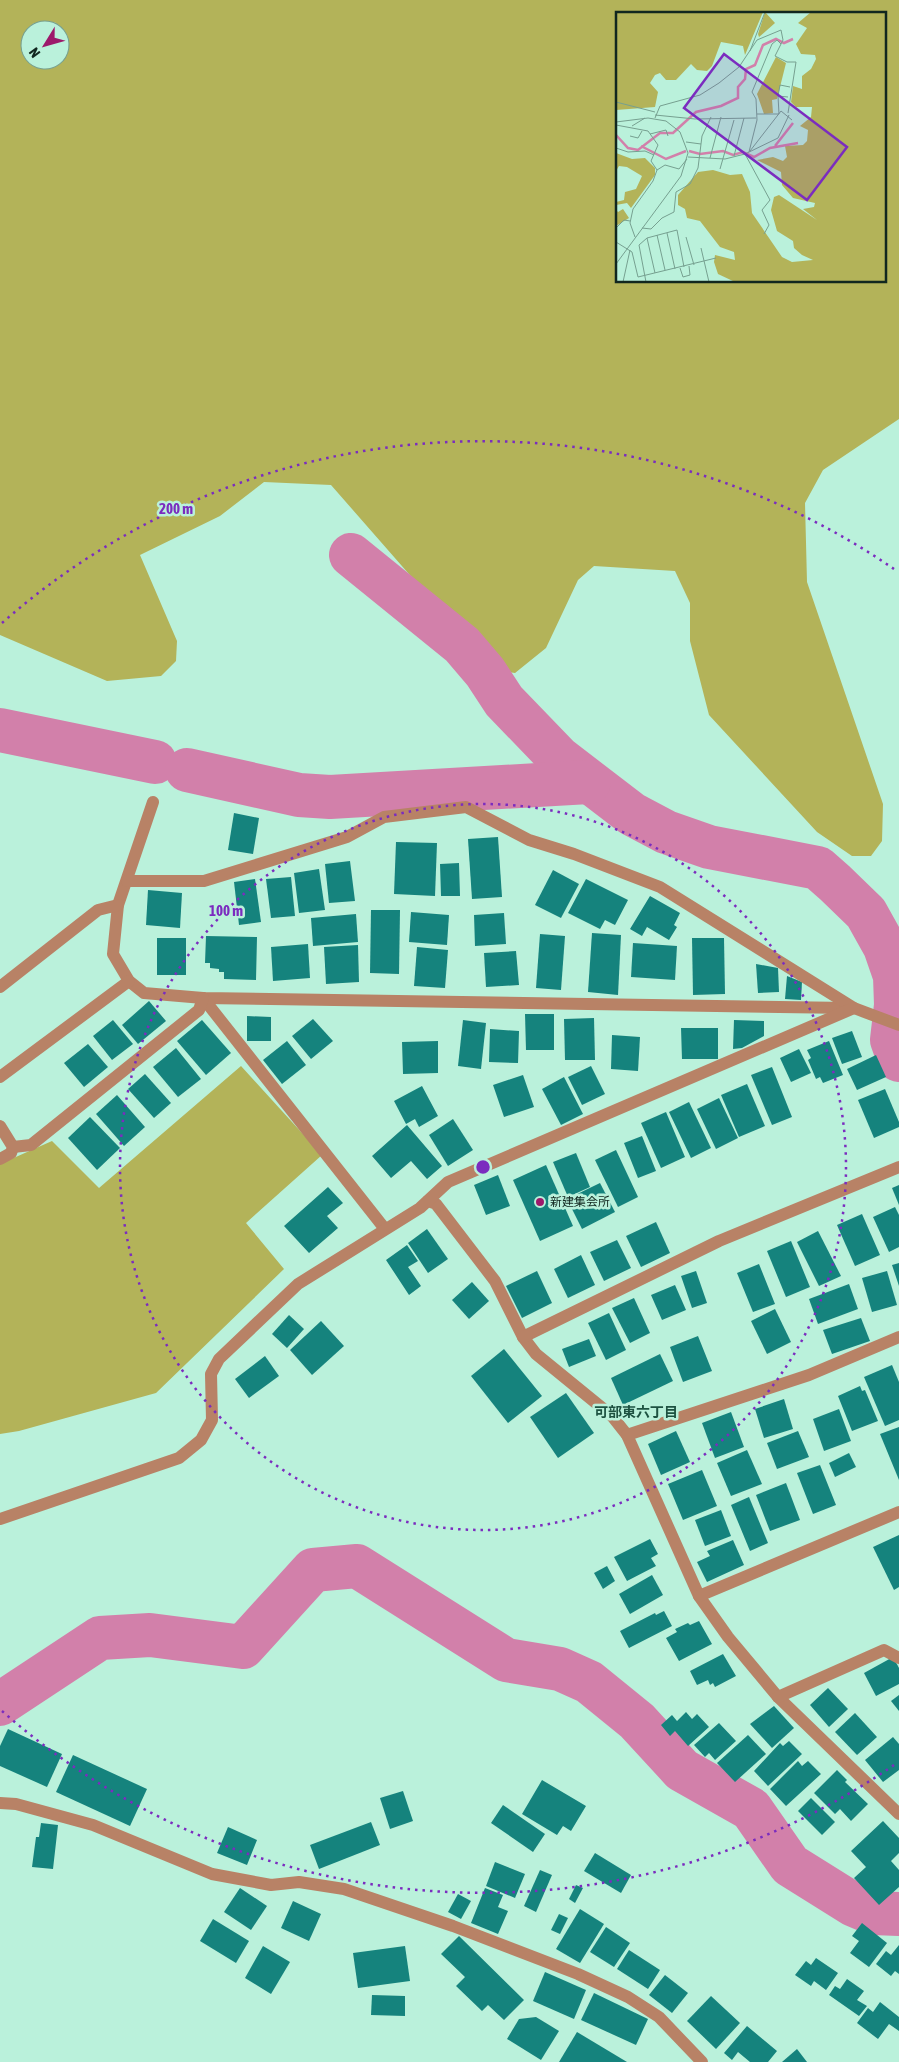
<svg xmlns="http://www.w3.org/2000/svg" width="899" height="2062" font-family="'Asap Condensed','Noto Sans JP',sans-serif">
<rect width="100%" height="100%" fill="#baf1db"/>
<g fill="#b3b359" fill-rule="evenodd">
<path d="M0,0H899V419L823,470L805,503L807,582L883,804L882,841L871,856H852L817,832L709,715L690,641V603L675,571L594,566L578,580L546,648L515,673L493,670L331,485L264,482L220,516L140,555L177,641L176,661L161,676L107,681L0,635ZM618,14H885V281H618ZM30,30H60V60H30Z"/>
<polygon points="241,1066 322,1155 246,1223 284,1269 156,1393 19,1431 0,1434 0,1164 52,1141 99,1188"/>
</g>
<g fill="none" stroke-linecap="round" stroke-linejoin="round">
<g stroke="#d280aa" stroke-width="44">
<polyline points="351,555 462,645 485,672 504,701 559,758 632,814 666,832 709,847 818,868 835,883 866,913 885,947 895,976 896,1005 892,1040 899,1060"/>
<polyline points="0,730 155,762"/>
<polyline points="187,770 299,795 330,797 589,782"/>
<polyline points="0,1704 100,1638 150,1635 243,1647 313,1570 357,1566 506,1660 560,1669 589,1682 637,1721 682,1770 751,1809 790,1865 854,1905 873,1913 899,1914"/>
</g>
</g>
<g fill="#15837d">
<polygon points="234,813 259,818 253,854 228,850"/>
<polygon points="498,837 502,897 472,899 468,839"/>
<polygon points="396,842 437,843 435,896 394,894"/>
<polygon points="350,861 355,901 329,903 325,864"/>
<polygon points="459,863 460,896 441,896 440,864"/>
<polygon points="319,869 325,910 299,913 294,873"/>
<polygon points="553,870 579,884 561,918 535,905"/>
<polygon points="291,877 295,916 271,918 266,879"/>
<polygon points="255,879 261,922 239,925 234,882"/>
<polygon points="586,879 628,900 615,925 605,920 600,929 568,913"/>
<polygon points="148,890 182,893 180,928 146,925"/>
<polygon points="650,896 680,913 674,925 677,927 669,940 647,927 642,936 630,929"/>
<polygon points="371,910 400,910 399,974 370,973"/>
<polygon points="411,912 449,915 447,945 409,942"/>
<polygon points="504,913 506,944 475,946 474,915"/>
<polygon points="356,914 358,942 313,946 311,918"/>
<polygon points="592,933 621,935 618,995 588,992"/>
<polygon points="540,934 565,936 561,990 536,988"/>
<polygon points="206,936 257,937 256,980 224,979 224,972 219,972 219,969 210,968 210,963 205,963"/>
<rect x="157" y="938" width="29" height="37"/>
<polygon points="692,938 724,938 725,994 693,995"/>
<polygon points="633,943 677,946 675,980 631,977"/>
<polygon points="308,944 310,978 273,981 271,947"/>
<polygon points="358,945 359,982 326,984 324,947"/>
<polygon points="417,947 448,950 445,988 414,986"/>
<polygon points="516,951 519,985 486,987 484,953"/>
<polygon points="756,964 778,968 779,992 758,993"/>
<polygon points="787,976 802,982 801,1000 785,999"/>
<polygon points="149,1001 166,1021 138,1044 122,1025"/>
<polygon points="525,1014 554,1014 554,1050 526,1050"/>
<polygon points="247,1016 271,1017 271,1041 247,1041"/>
<polygon points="594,1018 595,1060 565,1060 564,1019"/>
<polygon points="313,1019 333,1041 311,1059 292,1036"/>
<polygon points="113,1020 133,1044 112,1060 93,1036"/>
<polygon points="202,1020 231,1053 206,1075 177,1041"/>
<polygon points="463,1020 486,1023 481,1069 458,1066"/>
<polygon points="734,1020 764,1021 764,1036 742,1048 733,1049"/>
<polygon points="681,1028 718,1028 718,1059 682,1059"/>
<polygon points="490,1029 519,1031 518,1063 489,1062"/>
<polygon points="852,1031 862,1057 842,1064 832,1038"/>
<polygon points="612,1035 640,1037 638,1071 611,1069"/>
<polygon points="287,1041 306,1065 282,1084 263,1060"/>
<polygon points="438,1041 438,1073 403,1074 402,1042"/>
<polygon points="829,1041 843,1075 823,1083 820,1077 816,1079 808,1060 811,1058 807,1050"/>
<polygon points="88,1044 108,1067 84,1087 64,1063"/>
<polygon points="176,1048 201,1079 178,1097 153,1067"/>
<polygon points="799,1049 811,1073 791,1082 780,1058"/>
<polygon points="876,1055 886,1077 857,1090 847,1069"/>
<polygon points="591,1066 605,1094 582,1105 568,1077"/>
<polygon points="772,1067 792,1117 772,1125 751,1075"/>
<polygon points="145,1074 171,1103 154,1118 128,1089"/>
<polygon points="523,1075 534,1107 504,1117 493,1085"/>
<polygon points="564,1077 583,1114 561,1125 542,1089"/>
<polygon points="747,1084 765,1126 739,1137 721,1095"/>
<polygon points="422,1086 438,1116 419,1127 415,1119 406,1124 394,1101"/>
<polygon points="885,1089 899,1122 899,1127 874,1138 858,1100"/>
<polygon points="117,1095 145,1127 124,1146 96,1114"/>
<polygon points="719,1098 738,1138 716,1149 697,1109"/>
<polygon points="689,1102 711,1148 691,1158 669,1112"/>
<polygon points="666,1112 685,1157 661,1168 641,1123"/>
<polygon points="90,1117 120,1148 97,1170 68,1138"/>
<polygon points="453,1119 473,1150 448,1166 429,1135"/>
<polygon points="407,1125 442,1166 427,1179 411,1161 391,1178 372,1156"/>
<polygon points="642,1136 656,1171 638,1178 624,1143"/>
<polygon points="616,1150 638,1197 618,1207 595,1160"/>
<polygon points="576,1153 590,1187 568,1197 553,1162"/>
<polygon points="546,1165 573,1226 540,1241 513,1180"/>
<polygon points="498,1175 510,1206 486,1215 474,1185"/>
<polygon points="600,1183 615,1212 582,1229 567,1199"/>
<polygon points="899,1185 899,1205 892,1188"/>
<polygon points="328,1187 343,1203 327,1216 338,1228 309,1253 284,1226"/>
<polygon points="895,1207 899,1215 899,1247 889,1252 873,1217"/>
<polygon points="862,1214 880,1255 855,1266 837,1225"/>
<polygon points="656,1222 670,1253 641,1267 626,1236"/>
<polygon points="427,1229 448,1259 428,1273 408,1243"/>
<polygon points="818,1231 841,1276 819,1286 797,1242"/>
<polygon points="617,1240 631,1268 604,1281 590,1252"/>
<polygon points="791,1241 810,1287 786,1297 767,1251"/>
<polygon points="407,1245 418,1261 408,1267 421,1286 409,1295 386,1260"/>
<polygon points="581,1255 595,1285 568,1298 554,1269"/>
<polygon points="899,1263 899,1286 892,1265"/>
<polygon points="759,1264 775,1304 753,1312 737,1273"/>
<polygon points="537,1271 552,1303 522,1318 506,1286"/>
<polygon points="696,1271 707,1303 692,1308 681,1276"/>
<polygon points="887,1271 897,1305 872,1312 862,1278"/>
<polygon points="472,1282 489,1301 469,1319 452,1300"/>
<polygon points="849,1284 858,1309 818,1324 809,1299"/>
<polygon points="675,1285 686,1310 662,1320 651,1295"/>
<polygon points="634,1298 650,1333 630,1343 612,1308"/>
<polygon points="775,1309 791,1342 767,1354 751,1321"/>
<polygon points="609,1313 626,1350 606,1360 588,1323"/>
<polygon points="289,1315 304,1329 287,1348 272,1334"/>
<polygon points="861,1318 870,1341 832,1354 823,1330"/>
<polygon points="321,1321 344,1346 312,1375 290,1350"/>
<polygon points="698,1336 712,1371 683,1382 670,1347"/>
<polygon points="589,1339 596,1356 569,1367 562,1349"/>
<polygon points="504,1349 542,1396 508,1423 471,1376"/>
<polygon points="660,1354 673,1381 623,1405 611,1378"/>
<polygon points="265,1356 279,1376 249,1398 235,1379"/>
<polygon points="892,1365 899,1382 899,1420 885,1426 864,1377"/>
<polygon points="860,1386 862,1391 865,1390 878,1421 852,1431 838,1396"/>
<polygon points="566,1393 594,1433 558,1458 530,1417"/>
<polygon points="784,1399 793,1429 764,1438 755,1409"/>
<polygon points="839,1409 851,1441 824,1451 813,1419"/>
<polygon points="731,1412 744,1447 715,1458 702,1423"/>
<polygon points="899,1427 899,1480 880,1434"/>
<polygon points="676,1431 690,1462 661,1475 648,1444"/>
<polygon points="798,1431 809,1457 777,1469 767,1443"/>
<polygon points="747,1450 762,1484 731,1496 717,1463"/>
<polygon points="849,1453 856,1467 835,1477 829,1463"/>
<polygon points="820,1465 836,1505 813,1514 797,1473"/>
<polygon points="702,1470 717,1506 683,1520 668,1484"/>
<polygon points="786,1483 800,1520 770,1531 756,1495"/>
<polygon points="749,1497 768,1543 750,1551 731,1505"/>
<polygon points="721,1510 731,1536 705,1546 695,1520"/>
<polygon points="899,1535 899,1587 894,1590 873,1547"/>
<polygon points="650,1539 658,1554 651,1558 656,1566 627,1581 614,1557"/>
<polygon points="733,1540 744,1565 707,1582 697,1562 710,1556 707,1551"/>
<polygon points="607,1566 615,1581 603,1589 594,1573"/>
<polygon points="652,1575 663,1595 630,1614 619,1594"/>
<polygon points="664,1611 672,1626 629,1648 620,1631 655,1613 656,1615"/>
<polygon points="699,1621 712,1644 679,1661 666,1638 677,1632 675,1629 688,1623 690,1625"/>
<polygon points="723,1654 736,1676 715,1687 713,1683 710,1685 708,1680 697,1685 690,1671"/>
<polygon points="893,1657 899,1668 899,1684 876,1696 864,1673"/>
<polygon points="828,1688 848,1709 829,1727 810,1705"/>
<polygon points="899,1695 899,1711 891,1701"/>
<polygon points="774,1706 794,1728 772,1748 750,1724"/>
<polygon points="686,1712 692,1719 697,1714 709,1727 688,1746 675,1731 670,1736 661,1725 672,1715 677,1721"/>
<polygon points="855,1713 877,1737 857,1755 835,1732"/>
<polygon points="719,1723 736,1741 715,1760 709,1753 705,1757 694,1745"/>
<polygon points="8,1729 62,1754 47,1787 0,1766 0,1746"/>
<polygon points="748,1735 766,1754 735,1782 717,1763"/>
<polygon points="893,1737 899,1744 899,1770 883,1782 865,1760"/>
<polygon points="789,1741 802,1754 768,1786 754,1771 780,1743 783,1746"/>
<polygon points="73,1755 147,1789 130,1826 56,1792"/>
<polygon points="798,1761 802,1766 808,1761 821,1774 786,1806 770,1789"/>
<polygon points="837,1770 847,1780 845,1782 868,1804 851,1821 840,1809 835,1814 814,1793"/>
<polygon points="542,1780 586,1806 571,1831 563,1826 557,1835 522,1814"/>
<polygon points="403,1791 413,1821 390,1829 380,1798"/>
<polygon points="811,1798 835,1822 822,1835 798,1811"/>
<polygon points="503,1805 545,1834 533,1852 491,1823"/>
<polygon points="883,1821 899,1838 899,1853 891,1861 899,1870 899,1887 879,1905 854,1878 866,1867 851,1851"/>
<polygon points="371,1822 380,1845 319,1869 310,1845"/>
<polygon points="41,1823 58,1825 53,1869 32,1867 36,1837 39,1837"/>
<polygon points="228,1827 257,1840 247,1865 217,1853"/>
<polygon points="595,1853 631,1875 621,1893 584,1871"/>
<polygon points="495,1862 525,1874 515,1898 486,1886"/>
<polygon points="540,1870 552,1875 536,1912 524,1906"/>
<polygon points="576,1885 583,1888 575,1903 569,1899"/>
<polygon points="240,1888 267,1906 251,1930 224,1912"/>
<polygon points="485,1888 503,1895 498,1907 508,1911 498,1934 471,1923"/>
<polygon points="458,1894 471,1901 461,1919 448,1912"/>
<polygon points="293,1901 321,1914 309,1941 281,1928"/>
<polygon points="580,1909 604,1924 580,1963 556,1949"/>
<polygon points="559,1914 568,1918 560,1934 551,1930"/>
<polygon points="213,1919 249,1941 236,1963 200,1941"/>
<polygon points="862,1923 887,1943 869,1967 850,1953 859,1941 852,1936"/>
<polygon points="606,1927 630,1943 614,1967 590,1952"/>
<polygon points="459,1936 524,2000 504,2020 488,2005 482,2011 456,1986 465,1977 441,1954"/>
<polygon points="899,1945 899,1974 895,1971 891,1976 876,1964 886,1951 891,1955"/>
<polygon points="263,1946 290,1962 271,1994 245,1978"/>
<polygon points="405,1946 410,1981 358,1988 353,1953"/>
<polygon points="629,1950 660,1970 648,1989 617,1969"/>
<polygon points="816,1958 838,1973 826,1990 814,1981 811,1986 795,1975 806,1961 811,1965"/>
<polygon points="545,1972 586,1990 574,2019 533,2001"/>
<polygon points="665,1975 688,1993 672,2013 649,1995"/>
<polygon points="847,1979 864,1991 857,2000 867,2006 859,2016 829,1995 835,1986 840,1989"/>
<polygon points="594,1993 648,2019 636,2045 581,2020"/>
<polygon points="372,1995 405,1996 405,2016 371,2015"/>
<polygon points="711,1996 740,2023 716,2049 687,2021"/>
<polygon points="880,2002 899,2017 899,2031 889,2024 878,2039 857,2023 868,2008 873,2012"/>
<polygon points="536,2017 559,2031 541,2060 507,2039 519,2019"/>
<polygon points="747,2026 777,2051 768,2062 750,2062 738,2052 732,2060 724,2053"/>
<polygon points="577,2032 627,2062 559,2062"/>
<polygon points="797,2049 807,2062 782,2062"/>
</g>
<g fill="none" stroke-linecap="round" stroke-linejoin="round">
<g stroke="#b88266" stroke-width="12">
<polyline points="153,802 118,905 113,954 129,981 144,993 203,998 849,1008"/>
<polyline points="127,881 204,881 347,837 384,817 466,807 529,840 574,854 660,887 854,1008 899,1025"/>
<polyline points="0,987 98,910 118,905"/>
<polyline points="203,998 385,1229"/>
<polyline points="0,1077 129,981"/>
<polyline points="0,1126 13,1147 11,1153 0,1159"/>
<polyline points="13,1147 31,1145 199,1010 203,998"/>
<polyline points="428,1201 436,1204 495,1281 523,1337 536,1354 612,1416 627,1435 699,1596 728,1637 778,1697 899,1814"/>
<polyline points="523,1337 719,1241 899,1167"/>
<polyline points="627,1435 809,1375 899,1337"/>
<polyline points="0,1519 179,1458 201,1440 212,1420 211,1374 219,1359 298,1284 420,1208 448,1182 854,1008"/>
<polyline points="699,1596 899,1512"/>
<polyline points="778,1697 884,1650 899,1658"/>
<polyline points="0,1803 16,1804 93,1825 212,1874 271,1885 299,1882 344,1889 453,1926 578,1974 628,1997 659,2017 702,2062"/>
</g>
</g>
<g fill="none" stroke="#7b2cbf" stroke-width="2.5" stroke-dasharray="2.5 5">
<circle cx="483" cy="1167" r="363"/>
<path d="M894 1765A726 726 0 0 1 2 1711M2 623A726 726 0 0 1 894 569"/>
</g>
<circle fill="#9d196b" stroke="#baf1db" stroke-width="2" cx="540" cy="1202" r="5"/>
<g text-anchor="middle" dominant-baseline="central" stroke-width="5" stroke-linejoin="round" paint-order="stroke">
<g font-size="12" fill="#11271f" stroke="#baf1db" text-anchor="start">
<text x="550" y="1202">新建集会所</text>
</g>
<g font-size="14" font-weight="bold" fill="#1d5241" stroke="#baf1db">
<text x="636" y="1412">可部東六丁目</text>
</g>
</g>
<g transform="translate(616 12)">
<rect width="270" height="270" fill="#baf1db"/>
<path d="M0,0H147L129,43L127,34L105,30L96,54L91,59L81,58L75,52L60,68H50L44,61L39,63L34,71L42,80L39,95L0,98ZM149,0L159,11L143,25L142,22ZM195,0H270V270H119L102,262L98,250L99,243L119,248L118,240L104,235L84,209L71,206L69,197L62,193V183L82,160L97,158L114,163L126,162L134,180L136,201L166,245L176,250L197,248L186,243L178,236L177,229L161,219L155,198L158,185L163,183L201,208L187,197L198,195L199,191L177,186L166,173L165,160L141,148L157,145L167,149L171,145L169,134L187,133L191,129L192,118L184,114L195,105L196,95H180L175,90L177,74L186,77V64L195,57L200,47L199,43L185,42L180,32L191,16L182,11ZM160,45L170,51L161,87L156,88L157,101L148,102L141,82ZM0,141L16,147L29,146L39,156V163L15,196L11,191L0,193V190L8,188L9,180L20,177L26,164L11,155L3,154L0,159ZM7,197L13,206L0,214V198L2,200Z" fill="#b3b359"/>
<path fill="none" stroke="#d280aa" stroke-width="2.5" d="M0,123L12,136L22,138L44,121H57L80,100L105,94L122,86V75L129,67L130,57L139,53L147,33L160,27L168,31L177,27M25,134L50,147L70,139M159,134L177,111M73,139L84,142L107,139L117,143L127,140L138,145L154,136L182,131"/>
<path fill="none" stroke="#76a090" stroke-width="1" d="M134,39L149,0M172,85L162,84L164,73L174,75M0,90L39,100M141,102H163L162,84M39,103L79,107L140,106M39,106L44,94L84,83L103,71L123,55L141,28L165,18L167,28L159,44L171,50H180L172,101M0,110L32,106L50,109L64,120L72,141L65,164L0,252M0,113L32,119L42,133L35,149L41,158M16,114L29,106M34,122L50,118L52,124M14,124L22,126L26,119M70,130L85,132M0,136L12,140L29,139L38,143M134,139L165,99L176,108M133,140L141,108L140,87L136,80L156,32L161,28L165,32M129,142L154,188L146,198L153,213L148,222M118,144L128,106M72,145L109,147L129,142L162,126L173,103M94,146L105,105M104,157L118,108M0,216L8,208L14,209M26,216L35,217L46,206L58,200L60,180L74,172L82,156L86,124L95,105M51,221L59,257M41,223L49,258M19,225L14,211L17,197L37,169L41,158L49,153L63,157L71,147M70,225L78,253M31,226L39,261M0,230L16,240L22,265L100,246M85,236L93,270M64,256L67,265L74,263L73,254M7,270L14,238M30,270L23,233L31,226L61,218L68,255"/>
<path fill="#7b2cbf" fill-opacity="0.15" stroke="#7b2cbf" stroke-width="2.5" d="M108,42L231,135L191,188L68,96Z"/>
<rect width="270" height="270" fill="none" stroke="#11271f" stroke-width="2.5"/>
</g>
<circle cx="483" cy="1167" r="8" fill="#7b2cbf" stroke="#baf1db" stroke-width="2.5"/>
<g font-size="15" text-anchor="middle" font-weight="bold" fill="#7b2cbf" stroke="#baf1db" stroke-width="5" stroke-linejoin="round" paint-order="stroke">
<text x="176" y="514">200 m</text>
<text x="226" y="916">100 m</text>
</g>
<g transform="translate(45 45) rotate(233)"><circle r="24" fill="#baf1db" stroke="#76a090"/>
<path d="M0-4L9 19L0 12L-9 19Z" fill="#9d196b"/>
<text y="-8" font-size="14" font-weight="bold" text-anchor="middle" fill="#11271f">N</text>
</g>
</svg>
